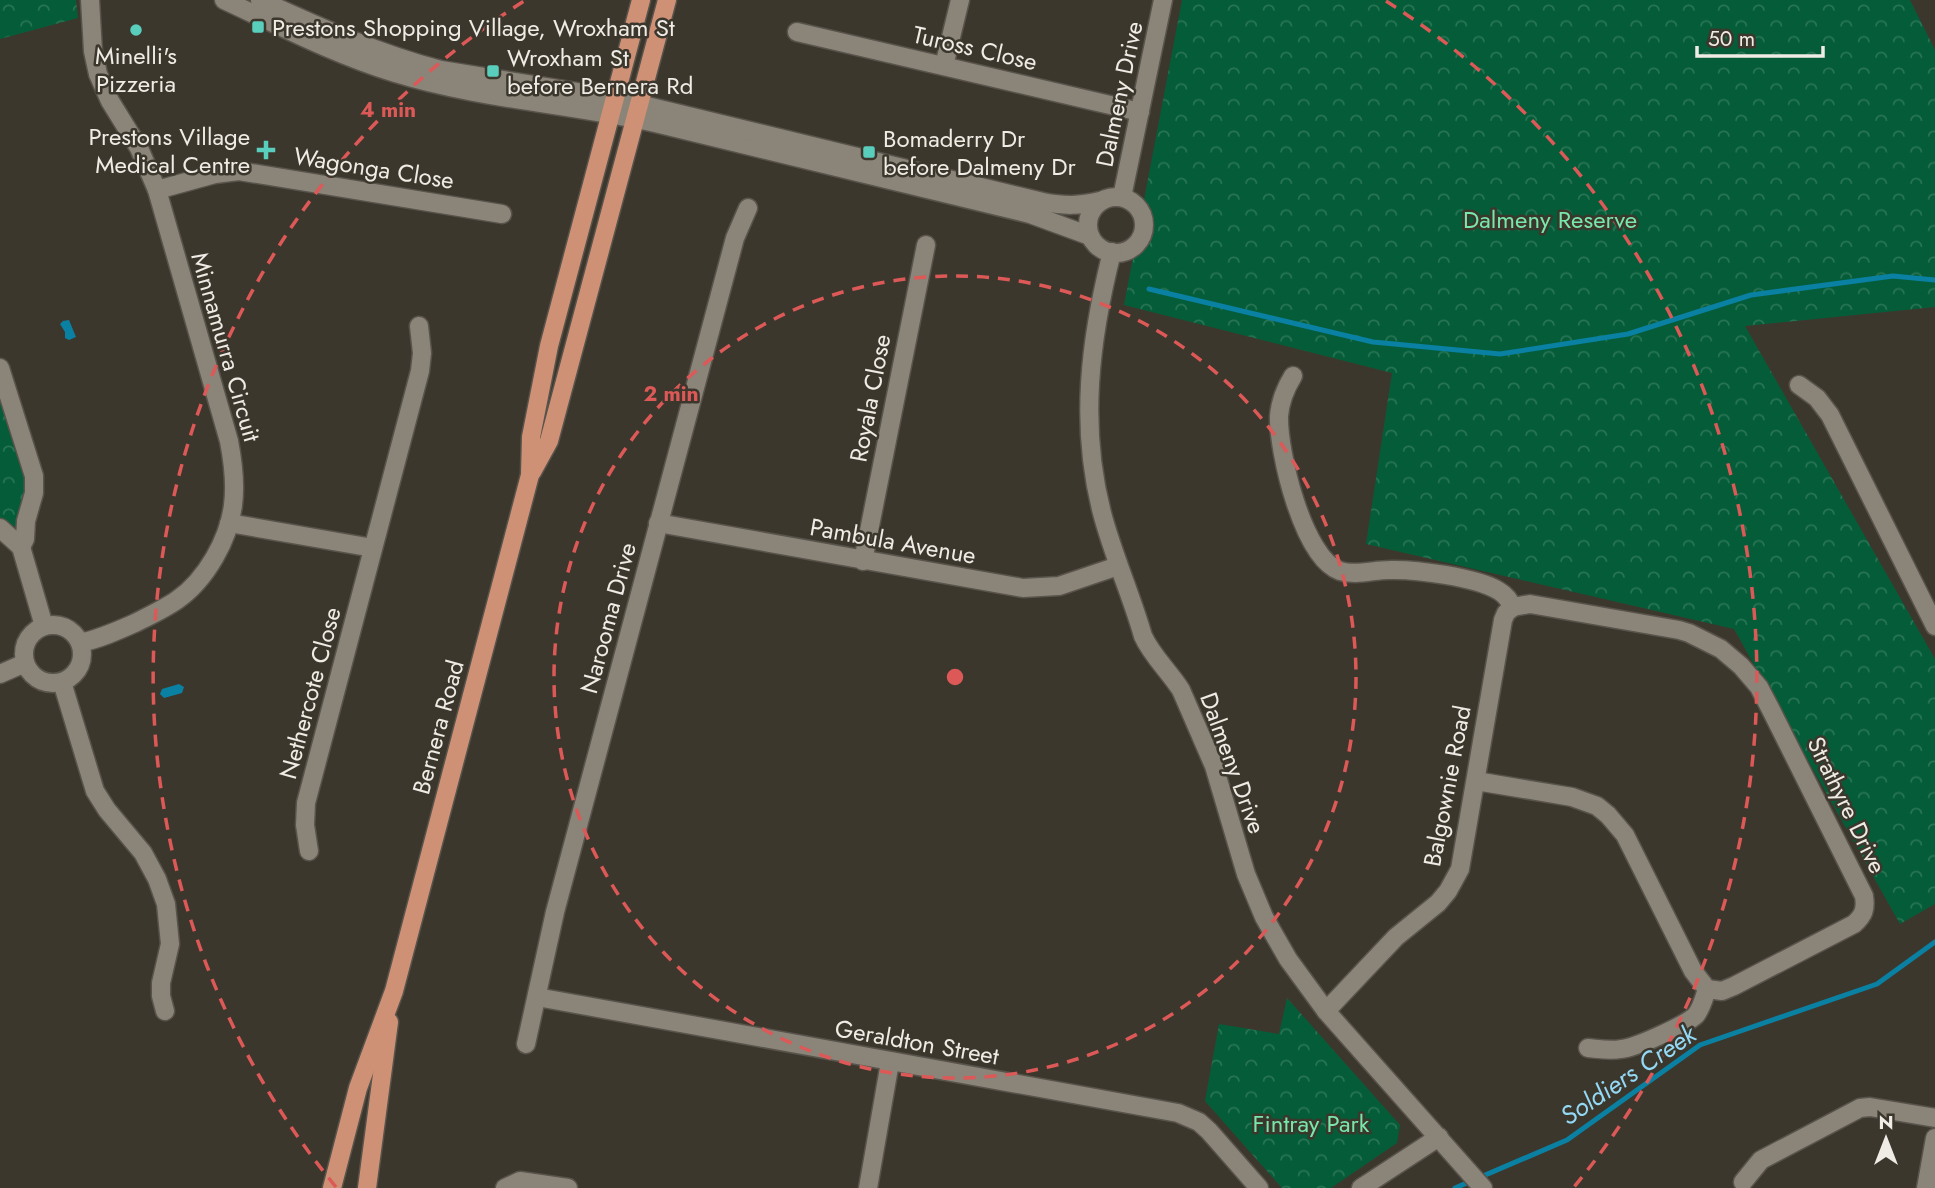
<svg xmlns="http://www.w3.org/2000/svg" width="1935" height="1188" font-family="Jost,sans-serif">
<defs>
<pattern id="park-crowns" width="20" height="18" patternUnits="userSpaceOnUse" patternTransform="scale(1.75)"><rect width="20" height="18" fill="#045d38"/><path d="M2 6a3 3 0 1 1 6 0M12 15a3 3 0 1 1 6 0" fill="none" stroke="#297455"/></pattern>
</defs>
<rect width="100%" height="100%" fill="#3c372d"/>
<g fill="url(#park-crowns)">
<polygon points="0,0 76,0 78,18 0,39"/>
<polygon points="1182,0 1910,0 1935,50 1935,307 1745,326 1935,659 1935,904 1900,924 1734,629 1366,544 1392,373 1124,305"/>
<polygon points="0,392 25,473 26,491 21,525 8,528 0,518"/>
<polygon points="1287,998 1400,1125 1397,1143 1331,1188 1282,1188 1205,1101 1219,1024 1279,1034"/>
</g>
<g fill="#0a80a3">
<polygon points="69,320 76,337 69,340 65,338 65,332 60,324 63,321"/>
<polygon points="179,684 184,687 182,693 164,698 160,694 162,689"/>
</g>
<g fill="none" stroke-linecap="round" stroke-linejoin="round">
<g stroke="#0a80a3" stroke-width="5">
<polyline points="1149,289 1373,342 1500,354 1628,334 1751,295 1893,276 1935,280"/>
<polyline points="1455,1188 1567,1140 1700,1045 1877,984 1935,942"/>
</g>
<defs>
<g id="minor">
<path d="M224,0C280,26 336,55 395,73C479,99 569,104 655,123L1030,214L1090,236"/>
<path d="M260,0C319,27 379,54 441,70L614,98L1043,202C1064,206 1080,206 1100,201"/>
<polyline points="797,32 1140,112"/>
<polyline points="944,66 960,0"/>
<polyline points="157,190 215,174 239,171 502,214"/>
<polyline points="1122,197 1163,0"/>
<circle cx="1116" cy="225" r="28"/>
<path d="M1112,252C1090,339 1079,425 1102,513C1113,555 1131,594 1143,636C1152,656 1169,671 1181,690L1214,766L1246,874L1264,917L1288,959L1326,1011L1483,1188"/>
<polyline points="0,368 34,476 34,493 26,521 25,539 21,547 0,528"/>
<path d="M1293,376C1285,389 1280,402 1279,416C1278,452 1303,558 1340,571C1355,576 1374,570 1389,570C1414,569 1477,577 1499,591C1506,595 1509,600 1513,607"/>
<polyline points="1799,385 1817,398 1830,415 1935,626"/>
<polyline points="229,523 373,548"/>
<polyline points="658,523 1023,588 1059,586 1118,566"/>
<polyline points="21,547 44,626"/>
<polyline points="863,561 926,245"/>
<circle cx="53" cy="654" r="29"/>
<path d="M80,643C99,639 117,631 135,623C149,616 164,609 177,600C206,580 229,539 233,505C236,483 233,462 229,441L157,190L139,148L110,101L98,74L93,51L90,0"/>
<polyline points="0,674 25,663"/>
<polyline points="62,682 95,791 107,810 143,853 157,879 166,904 170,944 161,983 161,996 165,1011"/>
<path d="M1476,781L1572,797L1597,806L1608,815L1625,835L1693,971L1707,989L1722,991L1734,986L1854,924C1864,915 1866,909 1864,896L1770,708L1759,687L1741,666L1721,649L1689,633L1679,630L1530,604L1513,607"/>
<polyline points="309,851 305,825 306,803 420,371 422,353 419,326"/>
<polyline points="537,997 1178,1113 1199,1122 1209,1131 1259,1188"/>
<polyline points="1326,1011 1396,937 1438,903 1448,891 1460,869 1503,620 1506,613 1513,607"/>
<polyline points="526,1044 555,912 735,238 748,208"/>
<path d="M1588,1048C1599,1049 1610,1051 1621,1049C1635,1048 1686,1025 1696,1015C1702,1007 1704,998 1707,989"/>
<polyline points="1743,1182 1761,1160 1860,1108 1870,1107 1935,1118"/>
<polyline points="505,1188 520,1181 568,1188"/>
<polyline points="868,1188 890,1062"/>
<polyline points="1361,1188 1439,1137"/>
<polyline points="1926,1188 1935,1138"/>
</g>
<g id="major">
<polyline points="532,472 549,441 667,0"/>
<polyline points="332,1188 358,1088 394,991 530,475 531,437 549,346 641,0"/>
<polyline points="367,1188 389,1022"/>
</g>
</defs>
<use href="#minor" stroke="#58534b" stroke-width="21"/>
<use href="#major" stroke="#58534b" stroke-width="21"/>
<use href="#minor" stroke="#8a8479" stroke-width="18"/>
<use href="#major" stroke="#cf9176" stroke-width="18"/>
</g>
<g fill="none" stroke="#dc5957" stroke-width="3.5" stroke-dasharray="12 9">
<circle cx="955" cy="677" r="401"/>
<path d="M336 1187A802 802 0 0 1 524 1M1386 1A802 802 0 0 1 1574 1187"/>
</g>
<g fill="#5acebd" stroke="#3c372d" stroke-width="2.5">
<rect x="251" y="20" width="14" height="14" rx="3.5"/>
<circle cx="136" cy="30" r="7"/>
<rect x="486" y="64" width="14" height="14" rx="3.5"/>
<path d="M262.5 139.5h7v7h7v7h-7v7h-7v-7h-7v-7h7z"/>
<rect x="862" y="145" width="14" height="14" rx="3.5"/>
</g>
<g text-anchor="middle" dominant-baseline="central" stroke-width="5" stroke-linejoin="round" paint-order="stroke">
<g font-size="24" fill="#efebe5" stroke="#3c372d" text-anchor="start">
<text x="272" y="27">Prestons Shopping Village, Wroxham St</text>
<text x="136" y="55" text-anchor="middle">Minelli's<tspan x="136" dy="28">Pizzeria</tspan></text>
<text x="507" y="57">Wroxham St<tspan x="507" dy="28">before Bernera Rd</tspan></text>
<text x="250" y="136" text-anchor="end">Prestons Village<tspan x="250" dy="28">Medical Centre</tspan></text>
<text x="883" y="138">Bomaderry Dr<tspan x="883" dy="28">before Dalmeny Dr</tspan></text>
</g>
<g font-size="24" fill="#efebe5" stroke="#3c372d">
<text transform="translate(975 48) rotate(13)">Tuross Close</text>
<text transform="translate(1119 94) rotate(-78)">Dalmeny Drive</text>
<text transform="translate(374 168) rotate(9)">Wagonga Close</text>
<text transform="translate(226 347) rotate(74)">Minnamurra Circuit</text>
<text transform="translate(870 398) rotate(-79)">Royala Close</text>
<text transform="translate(893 541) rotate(10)">Pambula Avenue</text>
<text transform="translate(608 618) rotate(-75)">Narooma Drive</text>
<text transform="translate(310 693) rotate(-75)">Nethercote Close</text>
<text transform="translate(438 727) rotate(-75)">Bernera Road</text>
<text transform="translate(1233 763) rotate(70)">Dalmeny Drive</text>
<text transform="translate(1447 786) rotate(-79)">Balgownie Road</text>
<text transform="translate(1847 805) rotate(64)">Strathyre Drive</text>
<text transform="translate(917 1042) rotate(10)">Geraldton Street</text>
</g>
<g font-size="24" fill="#78e7aa" stroke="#3c372d">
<text x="1550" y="219">Dalmeny Reserve</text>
<text x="1311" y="1123">Fintray Park</text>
</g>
<g font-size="26" font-style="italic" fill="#93d9f6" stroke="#3c372d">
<text transform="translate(1628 1075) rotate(-34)">Soldiers Creek</text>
</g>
</g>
<circle cx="955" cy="677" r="10" fill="#dc5957" stroke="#3c372d" stroke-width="3.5"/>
<g font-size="21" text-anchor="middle" font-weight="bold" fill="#dc5957" stroke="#3c372d" stroke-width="5" stroke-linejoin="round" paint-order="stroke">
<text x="388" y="117">4 min</text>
<text x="671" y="401">2 min</text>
</g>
<g transform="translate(1886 1139)" stroke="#3c372d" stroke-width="5" paint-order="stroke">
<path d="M0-5L12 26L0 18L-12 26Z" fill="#efebe5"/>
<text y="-10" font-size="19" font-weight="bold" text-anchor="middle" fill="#efebe5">N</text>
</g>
<path d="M1697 46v10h126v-10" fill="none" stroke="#efebe5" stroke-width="3.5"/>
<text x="1708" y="46" font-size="21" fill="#efebe5" stroke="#3c372d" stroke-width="5" paint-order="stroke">50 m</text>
</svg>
